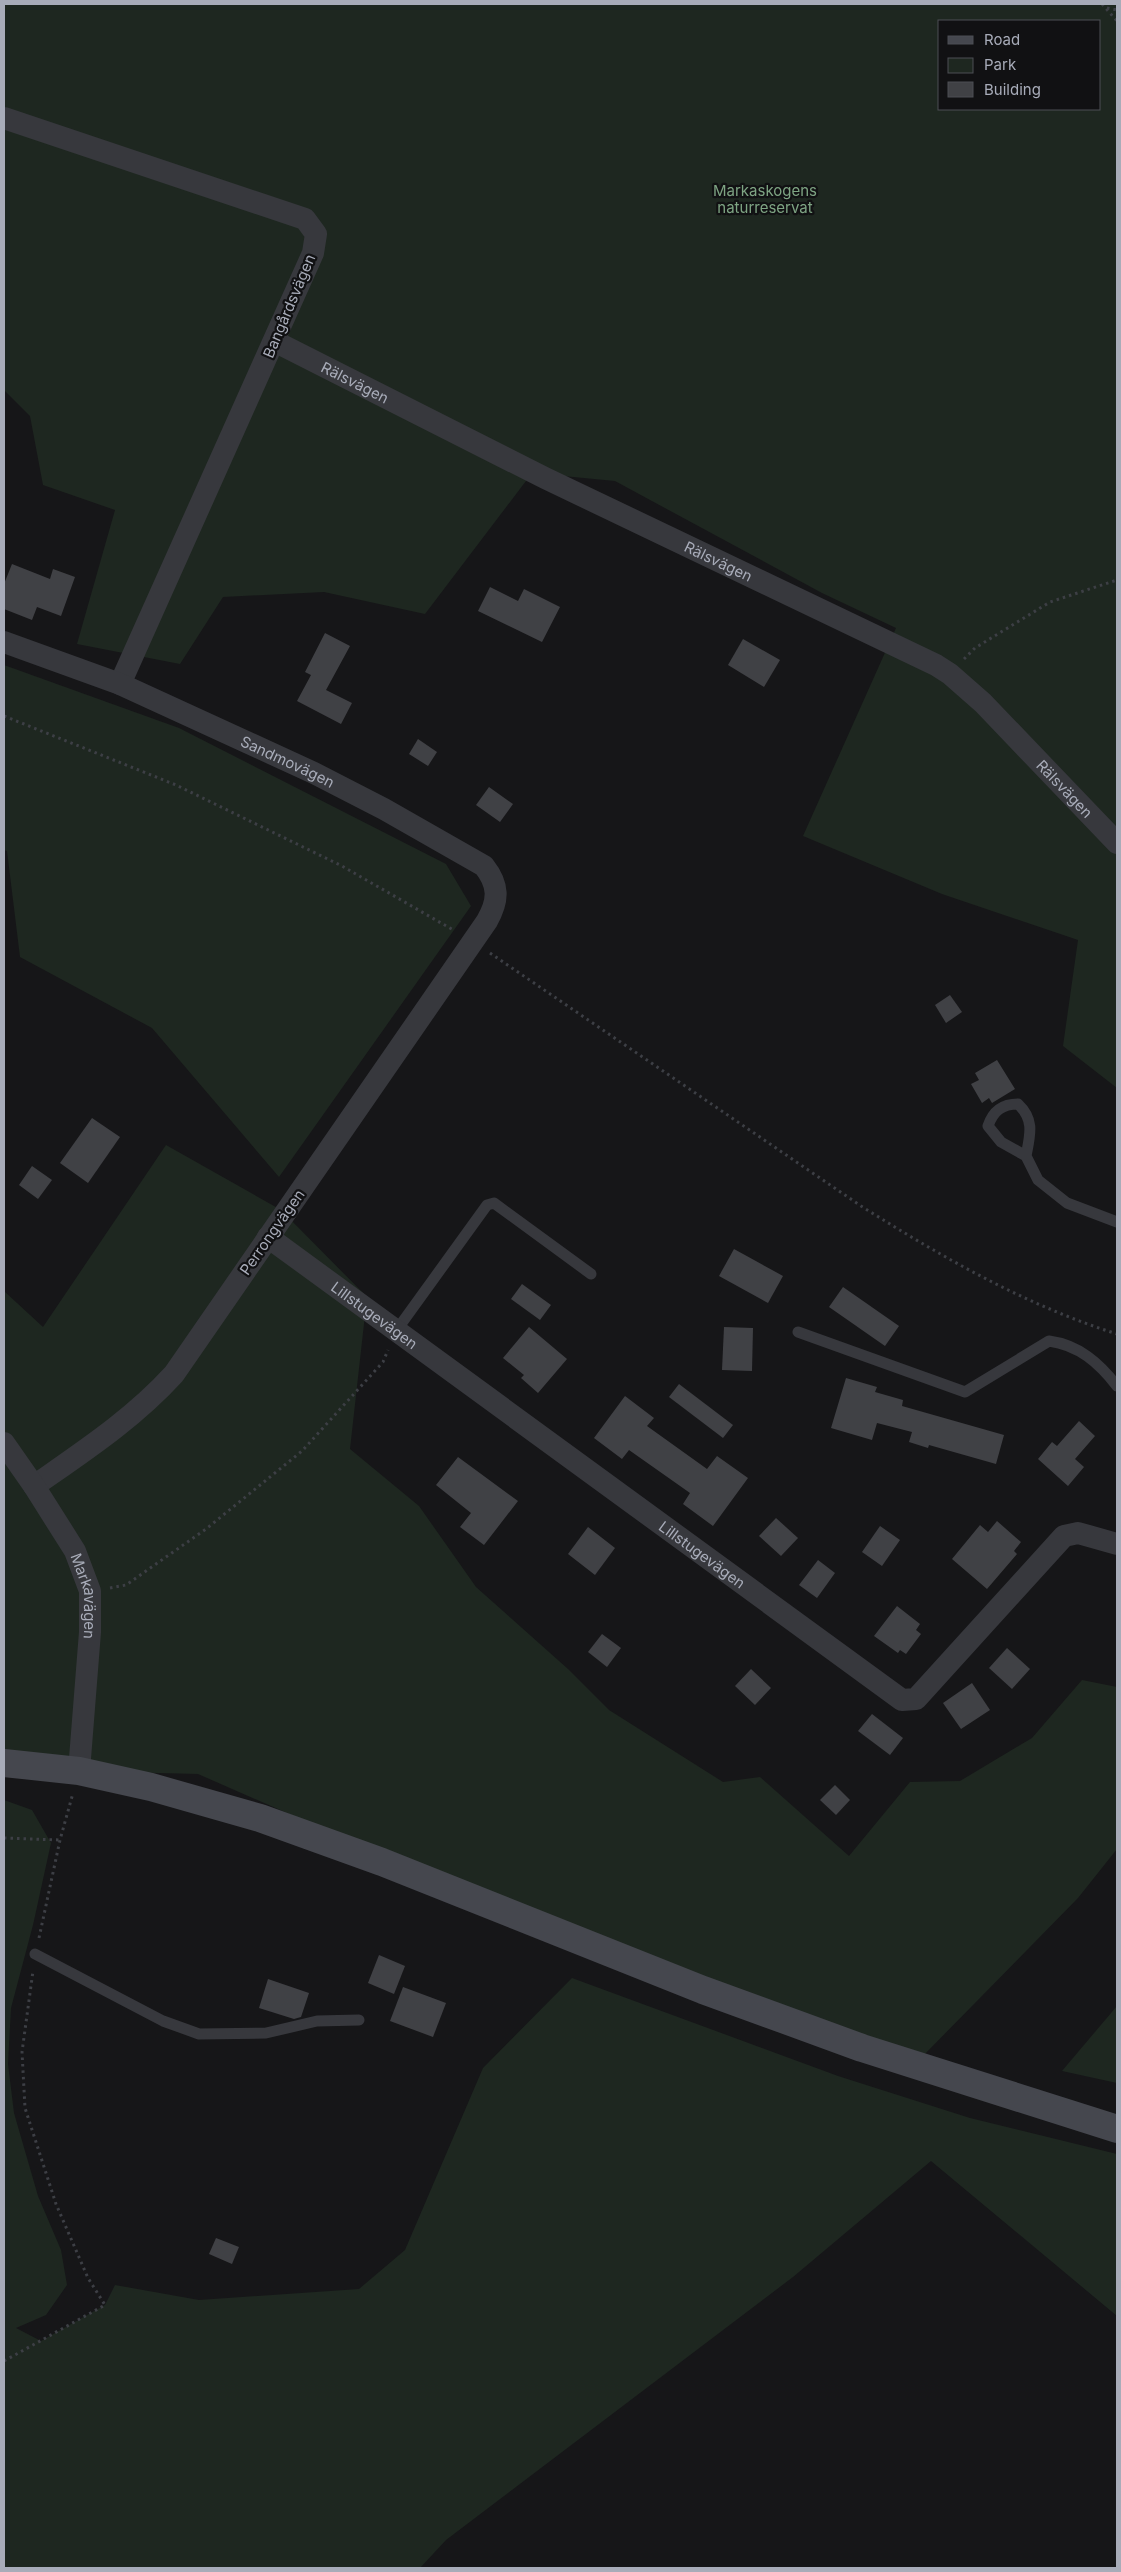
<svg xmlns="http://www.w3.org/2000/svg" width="1121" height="2572" font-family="Inter,sans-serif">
<rect width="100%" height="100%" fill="#161618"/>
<g fill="#1e2720" fill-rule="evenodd">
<path d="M4,4H1117V1088L1063,1046L1078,940L942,894L803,836L896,628L822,593L615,481L532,473L425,614L324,592L223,597L180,664L77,644L115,510L43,485L30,416L4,390ZM940,21H1100V109H940Z"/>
<polygon points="4,665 179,728 446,864 471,906 279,1177 152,1028 20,957 7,851 4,850"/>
<polygon points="166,1145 281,1210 367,1297 350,1449 419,1506 476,1587 568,1669 609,1710 723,1782 760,1777 849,1856 910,1782 960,1781 1032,1738 1082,1680 1117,1687 1117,1849 1078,1898 919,2060 438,1879 198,1774 79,1771 4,1761 4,1291 43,1327"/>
<polygon points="4,1800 32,1810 51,1843 33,1925 11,2008 8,2064 14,2113 38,2196 61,2250 67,2285 46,2315 16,2328 41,2341 105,2305 115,2285 199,2300 359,2289 405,2250 483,2068 572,1978 838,2076 970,2118 1117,2154 1117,2316 931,2161 793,2277 446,2540 420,2568 4,2568"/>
<polygon points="1117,2006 1117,2083 1062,2071"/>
</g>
<g fill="#404145">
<polygon points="12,564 50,579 53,569 75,577 61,616 37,607 32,620 4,609 4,584"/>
<polygon points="490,587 518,601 524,589 560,607 542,642 478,611"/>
<polygon points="325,633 350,646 326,690 352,703 341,724 297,701 311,675 305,672"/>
<polygon points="743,639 780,660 764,687 728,665"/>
<polygon points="418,739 437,752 428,766 409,754"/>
<polygon points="489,787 513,804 500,822 476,805"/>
<polygon points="950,995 962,1012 946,1023 935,1005"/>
<polygon points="997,1060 1015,1089 992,1103 989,1098 982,1103 971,1084 979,1080 975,1073"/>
<polygon points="92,1118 120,1137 88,1183 60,1163"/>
<polygon points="32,1166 52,1180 38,1199 19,1185"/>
<polygon points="734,1249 783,1276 768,1303 719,1276"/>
<polygon points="522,1284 551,1305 540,1320 511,1299"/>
<polygon points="843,1287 899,1326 885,1346 829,1307"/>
<polygon points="529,1327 567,1359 538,1393 521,1378 524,1375 503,1358"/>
<polygon points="724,1327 753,1328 752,1371 722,1370"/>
<polygon points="846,1378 877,1387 875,1392 903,1400 902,1406 1004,1435 996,1464 929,1445 928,1448 909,1442 912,1432 877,1423 872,1440 831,1428"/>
<polygon points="679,1384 733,1425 723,1438 669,1397"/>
<polygon points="625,1396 654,1418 647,1426 707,1469 717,1456 748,1478 713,1526 683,1504 690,1493 629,1450 622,1459 594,1438"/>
<polygon points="1079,1421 1095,1436 1075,1459 1084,1467 1068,1486 1038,1459 1052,1442 1057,1446"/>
<polygon points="458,1457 518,1501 484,1545 460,1527 471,1513 436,1485"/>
<polygon points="776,1518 798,1538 781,1556 759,1536"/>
<polygon points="997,1521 1021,1542 1014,1551 1017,1554 987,1589 952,1559 980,1525 988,1532"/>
<polygon points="880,1526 900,1540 882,1566 862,1552"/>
<polygon points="588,1527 615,1548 595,1575 568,1554"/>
<polygon points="818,1560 835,1573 817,1598 799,1585"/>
<polygon points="897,1606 920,1624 916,1630 921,1634 906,1654 900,1650 898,1653 874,1636"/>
<polygon points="602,1634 621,1648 607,1667 588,1652"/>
<polygon points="1007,1648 1030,1669 1012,1689 989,1668"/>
<polygon points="751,1669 771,1688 755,1705 735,1686"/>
<polygon points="972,1683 990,1710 961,1729 943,1703"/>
<polygon points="872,1714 903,1738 890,1755 858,1731"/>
<polygon points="835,1785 850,1800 836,1815 820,1800"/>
<polygon points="379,1955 405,1966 394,1994 368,1983"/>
<polygon points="268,1979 309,1993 301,2017 294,2019 259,2008"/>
<polygon points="403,1987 446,2003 433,2037 390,2021"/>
<polygon points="216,2238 239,2247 232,2264 209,2254"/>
</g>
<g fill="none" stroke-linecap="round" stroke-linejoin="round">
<g stroke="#3d3f45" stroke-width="3" stroke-dasharray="2.5 4" stroke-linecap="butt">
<polyline points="1102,4 1117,21"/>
<polyline points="1107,8 1117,10"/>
<polyline points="964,659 975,648 1050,602 1117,580"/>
<polyline points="4,716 176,785 342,866 455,931"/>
<path d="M490,953L861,1206C942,1257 1025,1305 1117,1334"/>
<polyline points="110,1588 126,1585 206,1529 302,1451 383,1362 388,1350"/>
<polyline points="4,1838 60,1840"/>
<polyline points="39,1938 60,1840 73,1793"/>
<polyline points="4,2361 105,2305 88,2278 56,2204 25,2108 22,2052 33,1971"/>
</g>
<g stroke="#37383d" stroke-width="11">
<path d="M1026,1156C1030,1135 1035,1120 1018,1104C1002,1104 993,1111 988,1126L1001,1142L1026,1156L1038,1180L1067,1203L1117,1222"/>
<polyline points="396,1331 487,1205 494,1203 591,1274"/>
<path d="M798,1332L965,1392L1049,1341C1079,1345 1099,1363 1117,1386"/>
<polyline points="35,1954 163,2021 199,2034 266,2033 317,2021 359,2020"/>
</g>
<g stroke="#37383d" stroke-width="22">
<polyline points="4,118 305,219 316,234 313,253 120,684"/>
<path id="s1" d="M274,341L545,478L936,665L950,674L983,703L1117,843"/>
<path id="s2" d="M4,642L120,684L314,773L384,809L484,866C499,885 499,900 487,921L174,1374C133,1419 84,1451 34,1486"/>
<path id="s3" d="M268,1237L902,1700L916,1699L1064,1536L1078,1533L1117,1544"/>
<path id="s4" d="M4,1443L34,1486L75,1551L90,1591V1632L79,1771"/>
</g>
<polyline stroke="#45474e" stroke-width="28" points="4,1763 79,1771 151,1787 260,1818 382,1862 703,1990 862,2048 1117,2129"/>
</g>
<g text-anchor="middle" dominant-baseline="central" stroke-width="4.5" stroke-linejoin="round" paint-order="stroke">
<g font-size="15" fill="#7ea483" stroke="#111113">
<text x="765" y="190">Markaskogens<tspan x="765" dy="17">naturreservat</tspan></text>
</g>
<g font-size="15" fill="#a8acb9" stroke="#111113">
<text transform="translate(289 306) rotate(-67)">Bangårdsvägen</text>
<text stroke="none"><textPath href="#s1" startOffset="91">Rälsvägen</textPath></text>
<text stroke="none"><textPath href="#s1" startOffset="496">Rälsvägen</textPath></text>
<text stroke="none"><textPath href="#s2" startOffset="308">Sandmovägen</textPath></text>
<text stroke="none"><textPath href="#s1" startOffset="916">Rälsvägen</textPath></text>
<text transform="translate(272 1232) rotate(-55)">Perrongvägen</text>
<text stroke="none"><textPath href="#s3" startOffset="132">Lillstugevägen</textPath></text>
<text stroke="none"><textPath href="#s3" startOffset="538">Lillstugevägen</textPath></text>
<text stroke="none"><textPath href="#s4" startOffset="176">Markavägen</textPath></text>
</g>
</g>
<rect width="1121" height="2572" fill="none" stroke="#a8acb9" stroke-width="10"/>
<rect x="938" y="20" width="162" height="90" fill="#111113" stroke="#4d4f55"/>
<rect x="948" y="36" width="25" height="8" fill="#45474e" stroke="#4d4f55"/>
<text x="984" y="45" font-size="15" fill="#a8acb9">Road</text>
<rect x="948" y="58" width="25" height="15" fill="#1e2720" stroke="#4d4f55"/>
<text x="984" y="70" font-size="15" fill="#a8acb9">Park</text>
<rect x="948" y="82" width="25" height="15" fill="#404145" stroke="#4d4f55"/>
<text x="984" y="95" font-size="15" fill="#a8acb9">Building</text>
</svg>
